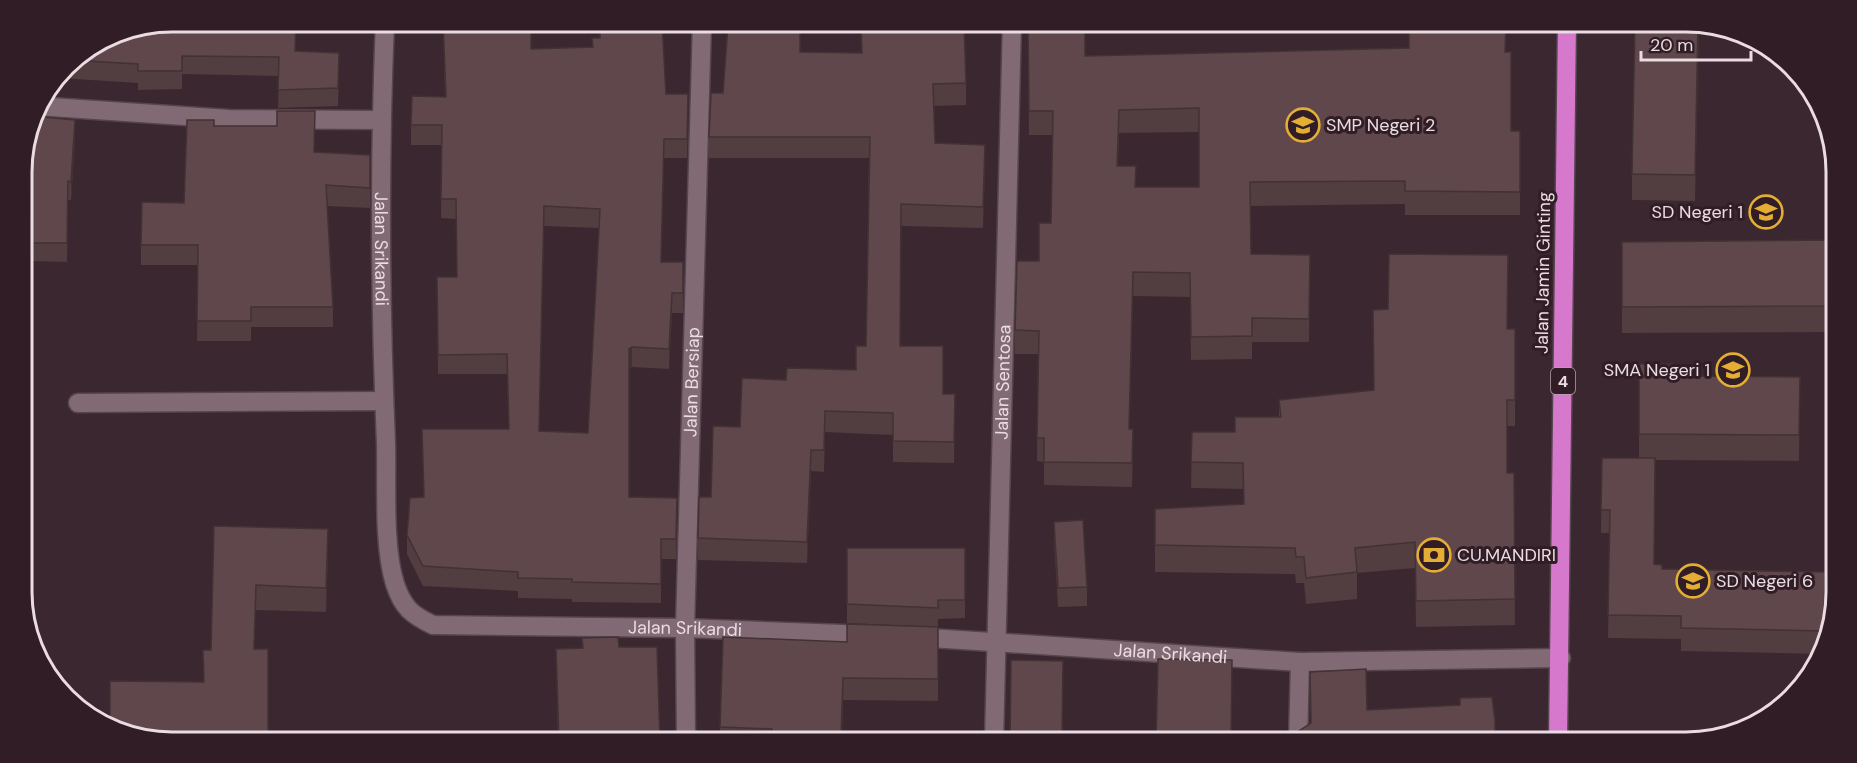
<svg xmlns="http://www.w3.org/2000/svg" width="1857" height="763" font-family="'DM Sans',sans-serif">
<rect width="100%" height="100%" fill="#3b2730"/>
<g fill="none" stroke-linecap="round" stroke-linejoin="round">
<defs>
<g id="minor">
<path id="s1" d="M385,21C379,162 380,303 386,444C387,485 383,546 395,584C403,608 412,615 433,625L685,628L870,635"/>
<polyline points="36,106 229,119 381,120"/>
<polyline points="78,403 384,401"/>
<path id="s2" d="M915,637L1300,662L1561,658"/>
<path id="s3" d="M686,742L685,628L702,21"/>
<path id="s4" d="M994,742L1012,21"/>
<polyline points="1298,742 1300,662"/>
</g>
<polyline id="highway" points="1558,742 1567,21"/>
</defs>
<use href="#minor" stroke="#55454d" stroke-width="21"/>
<use href="#highway" stroke="#55454d" stroke-width="21"/>
<use href="#minor" stroke="#816a74" stroke-width="18"/>
<use href="#highway" stroke="#d679cd" stroke-width="18"/>
</g>
<g fill="#523d40" fill-rule="evenodd">
<polygon points="171,21 296,21 295,52 339,72 338,106 278,108 279,76 182,74 182,89 138,90 138,83 60,78 60,75 72,59"/>
<path d="M443,21L531,49L592,47V38L666,94L688,114L687,158H664L661,262L683,282V313H672L669,369L632,367L629,369V497L677,518L676,559H661V603L572,602V599L518,598V591L423,586L407,554V535L423,497L509,429L507,374H438L437,277H457L456,219L441,218L442,145H411V125L445,97ZM544,226L599,228L588,433L539,431Z"/>
<polygon points="761,21 800,21 800,52 966,83 966,105 934,106 935,143 985,166 983,228 901,226 900,346 943,394 955,394 954,463 893,462 893,435 825,432 824,472 811,471 807,563 698,560 698,538 711,497 740,427 786,380 856,370 866,346 869,158 709,158 709,137 723,93 761,27"/>
<path d="M1028,21L1085,56L1506,52L1511,131H1520V215H1405V204L1250,206L1251,254L1310,255L1309,342H1252V359L1191,360L1190,297L1133,296L1129,429L1133,453L1132,487L1044,485V462L1037,461L1038,354H1015V330L1051,223L1053,135H1029ZM1199,132V187H1136L1118,166L1119,133Z"/>
<polygon points="1686,21 1699,24 1695,201 1632,200 1632,174"/>
<polygon points="214,126 315,152 370,155 370,208 327,206 333,307 333,327 251,327 251,341 197,341 198,265 141,265 141,245 184,203"/>
<polygon points="75,139 71,200 68,200 67,262 31,261 32,202 21,201 21,161"/>
<polygon points="1835,240 1835,332 1622,333 1622,242"/>
<polygon points="1508,329 1515,329 1515,426 1507,426 1507,473 1514,473 1515,625 1416,627 1415,568 1357,573 1357,599 1306,604 1304,583 1296,583 1295,574 1155,572 1155,509 1244,504 1243,489 1191,488 1192,432 1235,432 1279,417 1279,400 1374,390"/>
<polygon points="1639,364 1673,376 1800,377 1799,461 1655,460 1654,565 1662,569 1825,572 1824,650 1821,654 1681,651 1681,639 1608,638 1610,533 1601,533 1602,458 1639,458"/>
<polygon points="1054,522 1087,587 1087,606 1058,607 1054,540"/>
<polygon points="214,526 328,554 326,612 256,610 203,682 211,650"/>
<polygon points="847,548 965,548 965,618 938,619 938,627 847,623"/>
<polygon points="938,627 938,701 843,700 842,738 1063,742 720,742 720,727 847,642"/>
<polygon points="619,647 660,742 558,742 556,649"/>
</g>
<g fill="#423234">
<polygon points="1698,24 1699,24 1695,201 1695,175"/>
<polygon points="75,120 75,139 71,200 71,182"/>
<polygon points="985,145 985,166 983,228 983,207"/>
<polygon points="1133,272 1133,296 1129,453 1129,429"/>
<polygon points="672,293 672,313 669,369 669,349"/>
<polygon points="632,347 632,367 629,369 629,349"/>
<polygon points="1133,429 1133,453 1132,487 1132,463"/>
<polygon points="811,450 811,471 807,563 807,542"/>
<polygon points="328,529 328,554 326,612 326,588"/>
<polygon points="843,678 843,700 841,742"/>
</g>
<g fill="#5f474b" stroke="#423234" stroke-width="1.5" fill-rule="evenodd">
<polygon points="171,21 296,21 295,51 339,53 338,88 278,90 279,57 182,56 182,71 138,71 138,64 71,60 72,59 114,32"/>
<path d="M443,21H531V49L593,47L592,38H600V21H662L666,94H688L687,139H664L661,262H683V293H672L669,349L632,347L629,349V497L677,498L676,539H661V584L572,582V579L518,578V572L423,566L407,535L410,498L424,497L422,429H509L507,354L438,355L437,277H457L456,199H441L442,125H411L412,96L446,97ZM544,206L600,209L588,433L539,431Z"/>
<polygon points="762,21 800,21 800,52 862,53 861,21 964,21 966,83 933,84 935,143 985,145 983,207 901,204 900,346 943,346 943,394 955,394 954,442 893,441 893,413 825,411 824,450 811,450 807,542 698,538 699,497 711,497 713,426 740,427 742,378 786,380 787,368 856,370 856,346 866,346 870,137 709,137 711,93 723,93 728,25 762,27"/>
<path d="M1028,21H1085V56L1409,48V21H1506L1505,52H1511V131H1520V192L1405,191V181L1250,182L1251,254L1310,255L1309,319L1252,318V336L1191,337L1190,273L1133,272L1129,429H1133L1132,463L1044,462V438H1037L1039,331L1015,330L1017,261H1039V223H1051L1053,111H1029ZM1199,108V187H1135L1136,166H1117L1119,110Z"/>
<polygon points="1635,21 1686,21 1698,24 1695,175 1632,174"/>
<polygon points="277,111 315,111 314,152 370,155 370,188 326,185 333,307 251,307 251,321 197,321 198,245 141,245 142,202 184,203 187,120 214,120 214,126 277,126"/>
<polygon points="33,116 75,120 71,182 68,181 67,243 31,243 32,183 21,182 21,161"/>
<polygon points="1835,240 1835,306 1622,307 1622,242"/>
<polygon points="1389,254 1508,255 1507,329 1515,329 1515,400 1507,400 1507,473 1514,473 1515,599 1416,601 1415,542 1355,548 1357,572 1306,578 1304,557 1296,557 1295,548 1155,545 1155,509 1244,504 1243,463 1191,462 1192,432 1235,432 1235,417 1281,417 1279,400 1374,390 1373,310 1388,309"/>
<polygon points="1639,364 1673,364 1673,376 1800,377 1799,435 1639,434"/>
<polygon points="1602,458 1655,458 1654,564 1662,565 1662,569 1825,572 1824,631 1681,628 1681,616 1608,615 1610,510 1601,510"/>
<polygon points="1083,520 1087,587 1058,588 1054,522"/>
<polygon points="214,526 328,529 326,588 256,585 254,649 268,649 268,742 171,742 114,731 110,728 110,681 204,682 203,650 211,650"/>
<polygon points="847,548 965,548 965,600 938,600 938,608 847,604"/>
<polygon points="847,624 938,627 938,679 843,678 841,738 1010,737 1011,660 1063,661 1062,742 772,742 772,729 720,727 723,637 847,642"/>
<polygon points="618,637 619,647 657,647 660,742 559,742 556,649 583,648 582,638"/>
<polygon points="1158,659 1232,660 1231,742 1156,742"/>
<polygon points="1366,669 1367,710 1460,705 1460,698 1492,697 1495,721 1495,742 1300,742 1299,731 1311,723 1310,672"/>
</g>
<defs>
<symbol id="school-ring" viewBox="-11 -11 22 22"><circle r="9.5" fill="#301d26" stroke="#e4ae35" stroke-width="1.5"/><path d="M0-5L7-2L0 1L-7-2ZM-4 1L0 2.5L4 1V4Q0 6-4 4Z" fill="#e4ae35"/></symbol>
<symbol id="bank-ring" viewBox="-11 -11 22 22"><circle r="9.5" fill="#301d26" stroke="#e4ae35" stroke-width="1.5"/><path d="M-6-4H6V4H-6ZM0-2.3a2.3 2.3 0 1 0 0 4.6a2.3 2.3 0 1 0 0-4.6Z" fill="#e4ae35"/></symbol>
</defs>
<g fill-rule="evenodd">
<use href="#school-ring" x="1284" y="106" width="38" height="38"/>
<use href="#school-ring" x="1747" y="193" width="38" height="38"/>
<use href="#school-ring" x="1714" y="351" width="38" height="38"/>
<use href="#bank-ring" x="1415" y="536" width="38" height="38"/>
<use href="#school-ring" x="1674" y="562" width="38" height="38"/>
</g>
<g text-anchor="middle" dominant-baseline="central" stroke-width="6" stroke-linejoin="round" paint-order="stroke">
<rect fill="#301d26" stroke="#b2a3aa" stroke-width="1.5" x="1551" y="368" width="24" height="26" rx="4.5"/>
<g font-size="16" font-weight="bold" fill="#eadce2">
<text x="1563" y="381">4</text>
</g>
<g font-size="18" fill="#eadce2" stroke="#301d26" text-anchor="start">
<text x="1326" y="125">SMP Negeri 2</text>
<text x="1743" y="212" text-anchor="end">SD Negeri 1</text>
<text x="1710" y="370" text-anchor="end">SMA Negeri 1</text>
<text x="1457" y="555">CU.MANDIRI</text>
<text x="1716" y="581">SD Negeri 6</text>
</g>
<g font-size="18" fill="#eadce2" stroke="#301d26">
<text stroke="none"><textPath href="#s1" startOffset="228">Jalan Srikandi</textPath></text>
<text transform="translate(1543 273) rotate(-89)">Jalan Jamin Ginting</text>
<text stroke="none"><textPath href="#s3" startOffset="360">Jalan Bersiap</textPath></text>
<text stroke="none"><textPath href="#s4" startOffset="360">Jalan Sentosa</textPath></text>
<text stroke="none"><textPath href="#s1" startOffset="874">Jalan Srikandi</textPath></text>
<text stroke="none"><textPath href="#s2" startOffset="256">Jalan Srikandi</textPath></text>
</g>
</g>
<path d="M0 0H1857V763H0ZM172 32H1686A140 140 0 0 1 1826 172V592A140 140 0 0 1 1686 732H172A140 140 0 0 1 32 592V172A140 140 0 0 1 172 32Z" fill="#301d26" fill-rule="evenodd"/>
<path fill="none" stroke="#eadce2" stroke-width="3" d="M172 32H1686A140 140 0 0 1 1826 172V592A140 140 0 0 1 1686 732H172A140 140 0 0 1 32 592V172A140 140 0 0 1 172 32Z"/>
<path d="M1641 51v9h110v-9" fill="none" stroke="#eadce2" stroke-width="3"/>
<text x="1650" y="51" font-size="18" fill="#eadce2" stroke="#301d26" stroke-width="4.5" paint-order="stroke">20 m</text>
</svg>
